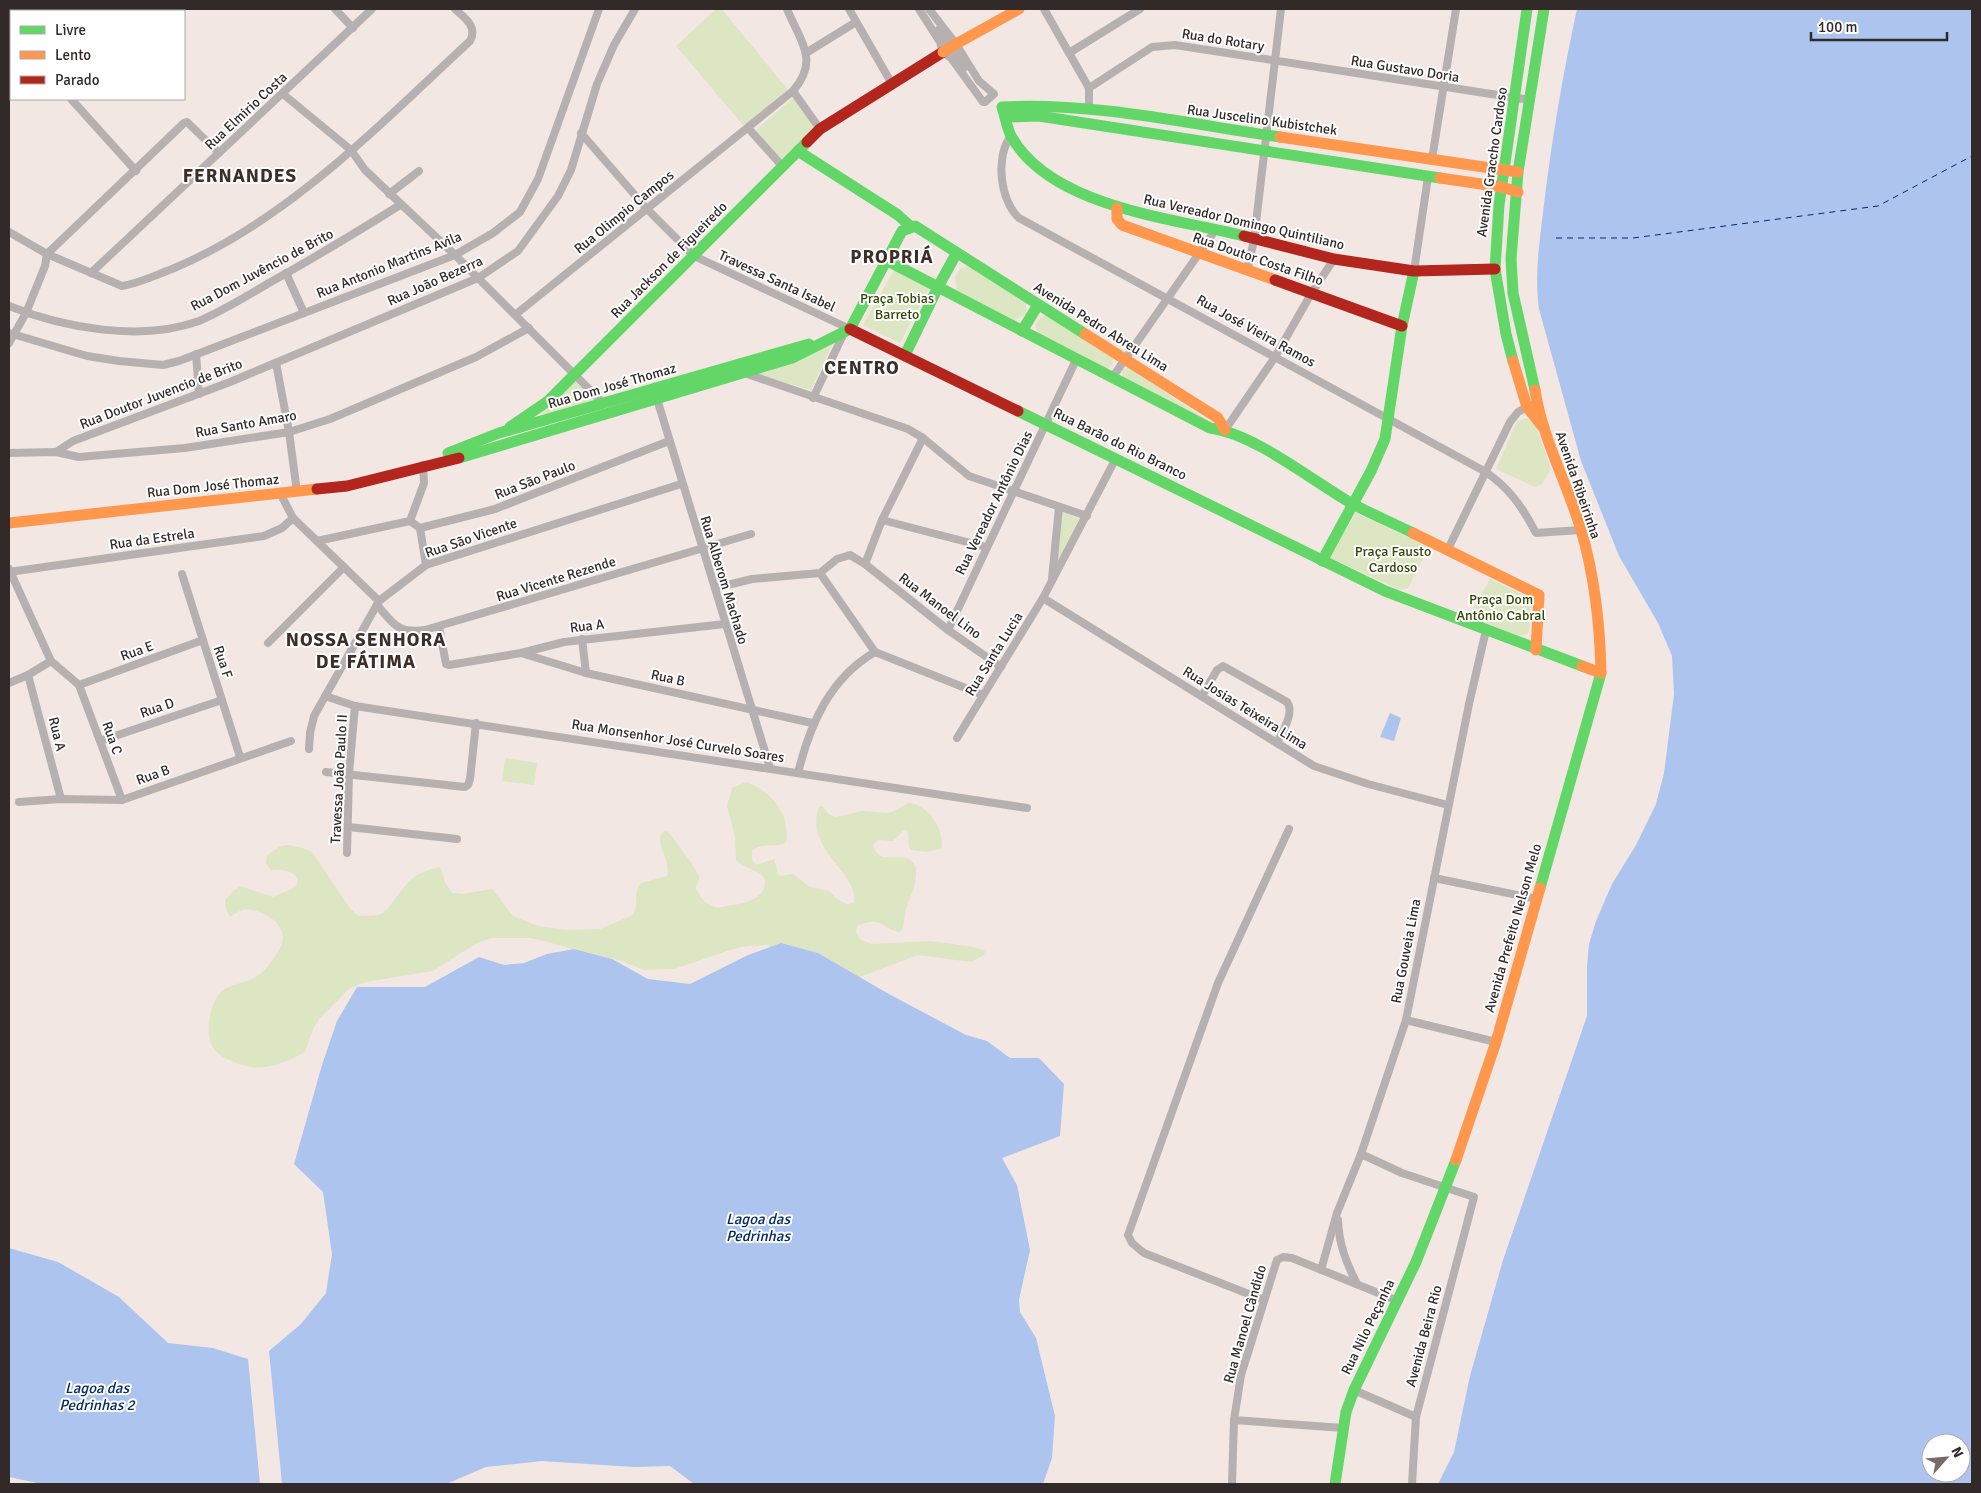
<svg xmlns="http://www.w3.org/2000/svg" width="1981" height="1493" font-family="Signika,sans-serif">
<rect width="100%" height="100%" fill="#f2e7e3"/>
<g fill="#dce6c3">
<polygon points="716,9 722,9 788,90 744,126 676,46"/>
<polygon points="793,98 815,126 780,160 756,130"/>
<polygon points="968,267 974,268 1026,302 1026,314 1015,320 957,292 955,277 960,269"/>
<polygon points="894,270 929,288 900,343 863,325"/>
<polygon points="1046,315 1113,357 1113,364 1107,369 1038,333 1035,325 1040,318"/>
<polygon points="832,345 811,390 758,375"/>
<polygon points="1128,367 1221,430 1122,376 1123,370"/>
<polygon points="573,380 597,402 545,416 541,412"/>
<polygon points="1527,418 1535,424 1551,469 1542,484 1535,487 1496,469 1517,421"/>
<polygon points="1062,512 1081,519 1056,568"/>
<polygon points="1356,513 1425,545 1428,549 1408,588 1400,590 1329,557"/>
<polygon points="1490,579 1529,598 1531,603 1529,632 1524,635 1517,635 1469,616"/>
<polygon points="505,758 537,763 534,785 502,781"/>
<path d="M746,782C772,791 791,815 786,843C774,848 761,842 752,851V859L756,865L774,859L779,876L793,874L810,887L829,891L837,899L847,904L854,903C861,875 803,849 819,807L822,806L829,814L836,817L863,811L889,813L909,803C929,805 944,829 942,848L927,852L911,850L909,847L908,831L904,830L893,841L878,840L873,845L876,852L882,857C896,859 908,853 916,867C917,885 911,894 906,909C904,917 905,926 900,932C880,929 883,915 857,926L856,933L861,940L872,944L931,941L974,947L985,951L984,955L971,962L918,955L857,978L774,951L768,945L747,946L730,950L674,969L645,970L618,960L531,938H491L475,944L433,971L366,982L350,988L320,1018L313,1029L305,1052C284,1064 260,1073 236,1063C229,1060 219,1056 214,1049C204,1036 209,1003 221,992C230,984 241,984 252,979C264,974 274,959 280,948C292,927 263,907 243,910C239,911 234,914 230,917L226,910L225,900L233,891L241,886L273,897L296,887L298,879C292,870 281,869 271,870L266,863L267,855L281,846L289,845L306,849L313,853L349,907L358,916C366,915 376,918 384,912C388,909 391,904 394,900C410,880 413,873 440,867L445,882L452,893L463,894L492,889L513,916L538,926L567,930L600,929L633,915C640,905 632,892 641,883L667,876C672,861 653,844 663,832L667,831C672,835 699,872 699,877C699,882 696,885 696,889C700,896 704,903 712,906C718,909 725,906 732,905C746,904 767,898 765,879C757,869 745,869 736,860L735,837L727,806L732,788Z"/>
</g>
<g fill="#adc5ee" fill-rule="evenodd">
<path d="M1577,9H1972V1484H1438L1454,1452L1470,1376L1503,1260L1587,1016V967L1589,944L1596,921L1612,884L1636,845L1656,804L1664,773L1674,694L1672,656L1658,623L1619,556L1581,461L1539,309C1534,273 1540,240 1544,204C1552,138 1563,73 1577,9ZM1931,1443H1961V1473H1931Z"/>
<polygon points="1390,713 1401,718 1394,741 1380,737"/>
<polygon points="781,943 818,953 887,993 966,1035 987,1041 1010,1058 1039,1058 1064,1084 1060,1136 1002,1158 1017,1185 1030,1250 1019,1300 1020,1312 1036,1338 1055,1416 1052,1458 1043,1484 694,1484 670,1466 634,1467 542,1461 486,1467 446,1484 282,1484 269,1351 301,1324 326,1293 332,1254 323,1192 294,1164 322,1065 337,1021 357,987 425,987 479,957 504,965 524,963 547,954 574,949 612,959 648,979 690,984 748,955"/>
<polygon points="9,1248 58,1262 119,1297 168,1343 213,1348 248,1359 260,1484 42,1484 9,1477"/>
</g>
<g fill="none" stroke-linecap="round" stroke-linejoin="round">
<polyline stroke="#00296a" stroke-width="1" stroke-dasharray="6 5" stroke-linecap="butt" points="1556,238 1633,238 1878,206 1972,156"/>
<g stroke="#b6b1b0" stroke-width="8">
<polyline points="335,9 353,28"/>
<polyline points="849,9 892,84"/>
<polyline points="919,9 940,42 943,52 951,58 983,102 985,102 994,94 979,81 956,44 929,9"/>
<polyline points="1044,9 1089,88 1089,109"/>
<polyline points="9,27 11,31"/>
<polyline points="939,29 964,68"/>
<polyline points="806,53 856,22"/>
<polyline points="1069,53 1140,9"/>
<polyline points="1089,88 1152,47 1175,45 1530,100"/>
<polyline points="793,91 820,129"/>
<polyline points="9,94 11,91"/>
<polyline points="283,94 351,150 365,170 455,255 604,404"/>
<polyline points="71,99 136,171"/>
<polyline points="749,129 783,167"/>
<polyline points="581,133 647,209 694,256 850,329"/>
<path d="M1011,136C995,156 1000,201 1019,218L1484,471C1509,487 1523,508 1536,533L1580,530"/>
<polyline points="1432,159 1456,9"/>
<polyline points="389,194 419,171"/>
<path d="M9,232L47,254L122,286C140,283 156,275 172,269C288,221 380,124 470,41C478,27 465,18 455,9"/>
<polyline points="47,254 184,123 187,122 219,153"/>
<polyline points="1247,271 1254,240 1281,9"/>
<polyline points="1414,271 1428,177"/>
<polyline points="91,273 372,9"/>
<polyline points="286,273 304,313"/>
<path d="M9,306C64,328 141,342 199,321C223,311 247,296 269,283C314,258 357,232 400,205"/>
<path d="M515,315L793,91C820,60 800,41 787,9"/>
<polyline points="9,333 87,356 119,361 163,365 179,361 455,255 493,233 520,212 538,179 599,9"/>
<polyline points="9,343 26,313 45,266 47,254"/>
<polyline points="196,354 199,394"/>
<polyline points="276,363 289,432 297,492"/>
<polyline points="744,373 908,429 923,438 969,476 1087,516"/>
<polyline points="1112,378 1216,229"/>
<polyline points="813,398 844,333"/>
<polyline points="657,399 770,768"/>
<polyline points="1225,430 1275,357 1311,294 1334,259"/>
<polyline points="56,452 73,441 230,382 478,278 518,251 558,196 571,170 597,84 614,45 635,9"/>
<polyline points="9,453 56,452 79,457 185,448 289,432 330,419 476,357 529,328"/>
<polyline points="280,493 293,518 379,601"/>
<polyline points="882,520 986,547"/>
<polyline points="410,521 420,528 495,509 669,441"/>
<polyline points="410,521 424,483 423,465"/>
<polyline points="420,528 426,565"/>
<polyline points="317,541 410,521"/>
<polyline points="1448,549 1510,422 1518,412 1530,405"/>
<polyline points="865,564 882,520 923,438"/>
<polyline points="9,569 51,661 79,685 122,800"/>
<polyline points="9,572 264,536 282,528 293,518"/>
<polyline points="820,573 875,652 983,695"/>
<polyline points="182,574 240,757"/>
<polyline points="1052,579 1059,507"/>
<polyline points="715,588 752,579 820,573 837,559 850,555 865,564 948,630 1001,667"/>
<polyline points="1043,598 1314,766 1368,784 1448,805"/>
<path d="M377,605C394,624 397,634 425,630L751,534"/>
<polyline points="439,627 446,664 449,665 521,653 564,642 725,624"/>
<polyline points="948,630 1076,360"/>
<polyline points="582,639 586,673"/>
<polyline points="268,643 344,567"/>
<polyline points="521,653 586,673 812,723"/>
<polyline points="28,675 61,799"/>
<polyline points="9,683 28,675 51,661"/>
<polyline points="79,685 203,640"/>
<polyline points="325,696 355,706 1027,808"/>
<path d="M1202,696L1217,670L1223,666L1287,702C1295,713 1282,732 1277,743"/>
<polyline points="957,738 1043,598 1116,458"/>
<polyline points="100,741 222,700"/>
<polyline points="309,749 310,733 314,716 379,601 426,565 681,484"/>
<polyline points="326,772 465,787 468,785 470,779 476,723"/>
<path d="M798,773C810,724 830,678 875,652"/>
<polyline points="19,802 61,799 122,800 291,741"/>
<polyline points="349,827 457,839"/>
<polyline points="347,853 349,774 355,706"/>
<polyline points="1434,878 1537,899"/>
<polyline points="1406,1020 1496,1042"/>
<polyline points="1361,1154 1402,1173 1474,1197 1416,1417 1412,1484"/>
<path d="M1338,1220C1339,1245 1346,1262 1357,1284"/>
<polyline points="1321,1270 1337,1213 1361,1154 1406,1020 1469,704 1486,630"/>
<polyline points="1264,1300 1144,1253 1132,1243 1128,1235 1218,983 1289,829"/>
<polyline points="1354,1390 1416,1417"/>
<polyline points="1234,1420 1343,1428"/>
<polyline points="1232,1484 1234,1420 1241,1375 1277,1260 1283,1257 1292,1258 1398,1301"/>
</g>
<g stroke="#63d668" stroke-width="11">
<polyline points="1006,117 1039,116 1440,178"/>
<polyline points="798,151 898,215 910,226"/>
<path d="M1244,236C1172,218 1051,207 1011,136C1007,128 1005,116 1002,107C1095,102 1189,124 1280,137"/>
<polyline points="886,260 938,287 956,254"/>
<polyline points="850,329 902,231 915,226 1085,334"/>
<polyline points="1022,331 1038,305"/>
<path d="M905,355L938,287L1210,428C1255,434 1311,480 1351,503C1371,514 1393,523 1413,533"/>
<polyline points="1513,361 1506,334 1495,269 1499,205 1527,9"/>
<polyline points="1535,390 1513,293 1511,259 1518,172 1544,9"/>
<polyline points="1018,411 1385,591 1582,666"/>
<polyline points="510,427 548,401 807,142"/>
<polyline points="448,453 499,433 809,344"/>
<polyline points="459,458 792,358 850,329"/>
<polyline points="1322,561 1371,471 1385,439 1402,326 1414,271"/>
<polyline points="1540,888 1601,673"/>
<polyline points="1335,1484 1346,1412 1354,1390 1416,1262 1456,1160"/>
</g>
<g stroke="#ff974d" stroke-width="11">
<polyline points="956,44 1019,9"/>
<polyline points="1280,137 1518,172"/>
<polyline points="1440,178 1502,187 1518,192"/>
<polyline points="1117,208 1117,219 1122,225 1275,280"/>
<polyline points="1085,334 1218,418 1225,430"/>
<polyline points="1513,361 1527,407 1542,426"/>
<path d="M1535,390C1543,441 1567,482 1581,530C1595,577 1600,625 1601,673L1582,666"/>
<polyline points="9,523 317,489"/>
<polyline points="1413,533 1539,595 1536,650"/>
<polyline points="1456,1160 1496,1042 1540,888"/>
</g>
<g stroke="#b3261e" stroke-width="11">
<polyline points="807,142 820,129 943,52"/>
<polyline points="1244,236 1334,259 1414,271 1495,269"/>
<polyline points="1275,280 1402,326"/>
<polyline points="850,329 1018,411"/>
<polyline points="317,489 347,486 459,458"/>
</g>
<polyline stroke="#ff974d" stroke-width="11" points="943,52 956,44"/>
</g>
<g text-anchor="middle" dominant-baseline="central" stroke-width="4" stroke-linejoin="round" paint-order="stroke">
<g font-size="14" fill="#322a28" stroke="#fff">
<text transform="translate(1223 40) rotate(9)">Rua do Rotary</text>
<text transform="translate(1405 69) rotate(9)">Rua Gustavo Doria</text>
<text transform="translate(246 111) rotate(-43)">Rua Elmirio Costa</text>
<text transform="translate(1262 120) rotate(8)">Rua Juscelino Kubistchek</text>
<text transform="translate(1492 162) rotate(-82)">Avenida Graccho Cardoso</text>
<text transform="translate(624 212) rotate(-39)">Rua Olimpio Campos</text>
<text transform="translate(1244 222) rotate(13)">Rua Vereador Domingo Quintiliano</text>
<text transform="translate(1258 259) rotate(19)">Rua Doutor Costa Filho</text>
<text transform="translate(669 260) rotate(-45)">Rua Jackson de Figueiredo</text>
<text transform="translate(389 265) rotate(-22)">Rua Antonio Martins Avila</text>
<text transform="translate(262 270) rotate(-28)">Rua Dom Juvêncio de Brito</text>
<text transform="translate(435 281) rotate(-24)">Rua João Bezerra</text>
<text transform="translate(777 281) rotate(25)">Travessa Santa Isabel</text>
<text transform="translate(1101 327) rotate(32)">Avenida Pedro Abreu Lima</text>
<text transform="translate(1256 331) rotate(29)">Rua José Vieira Ramos</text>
<text transform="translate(612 386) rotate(-16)">Rua Dom José Thomaz</text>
<text transform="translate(161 394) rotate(-21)">Rua Doutor Juvencio de Brito</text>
<text transform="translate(246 424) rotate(-10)">Rua Santo Amaro</text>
<text transform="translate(1120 444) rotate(26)">Rua Barão do Rio Branco</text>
<text transform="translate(535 480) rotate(-21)">Rua São Paulo</text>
<text transform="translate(1578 485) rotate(71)">Avenida Ribeirinha</text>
<text transform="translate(213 486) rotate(-6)">Rua Dom José Thomaz</text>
<text transform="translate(994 503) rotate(-64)">Rua Vereador Antônio Dias</text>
<text transform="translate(471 538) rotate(-19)">Rua São Vicente</text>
<text transform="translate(152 539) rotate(-8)">Rua da Estrela</text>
<text transform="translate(556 579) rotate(-17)">Rua Vicente Rezende</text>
<text transform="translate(724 580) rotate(73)">Rua Alberom Machado</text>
<text transform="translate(940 606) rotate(37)">Rua Manoel Lino</text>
<text transform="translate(587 626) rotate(-7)">Rua A</text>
<text transform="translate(137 651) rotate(-20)">Rua E</text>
<text transform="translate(994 654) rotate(-58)">Rua Santa Lucia</text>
<text transform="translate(223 662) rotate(72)">Rua F</text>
<text transform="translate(668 678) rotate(12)">Rua B</text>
<text transform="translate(157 708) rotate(-19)">Rua D</text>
<text transform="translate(1245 708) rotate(32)">Rua Josias Teixeira Lima</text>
<text transform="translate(57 734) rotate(76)">Rua A</text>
<text transform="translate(112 738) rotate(70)">Rua C</text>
<text transform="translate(678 741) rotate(9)">Rua Monsenhor José Curvelo Soares</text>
<text transform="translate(153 775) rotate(-20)">Rua B</text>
<text transform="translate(339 779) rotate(-87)">Travessa João Paulo II</text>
<text transform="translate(1513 928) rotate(-74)">Avenida Prefeito Nelson Melo</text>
<text transform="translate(1406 951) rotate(-79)">Rua Gouveia Lima</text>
<text transform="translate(1245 1324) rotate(-74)">Rua Manoel Cândido</text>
<text transform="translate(1368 1327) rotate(-64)">Rua Nilo Peçanha</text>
<text transform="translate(1424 1336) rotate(-75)">Avenida Beira Rio</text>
</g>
<g font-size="14" fill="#304706" stroke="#fff">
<text x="897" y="298">Praça Tobias<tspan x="897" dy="16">Barreto</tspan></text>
<text x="1393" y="551">Praça Fausto<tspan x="1393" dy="16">Cardoso</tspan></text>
<text x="1501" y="599">Praça Dom<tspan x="1501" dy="16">Antônio Cabral</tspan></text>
</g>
<g font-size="15" font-style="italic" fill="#00296a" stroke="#fff">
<text x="758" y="1219">Lagoa das<tspan x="758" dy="17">Pedrinhas</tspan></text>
<text x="97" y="1388">Lagoa das<tspan x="97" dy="17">Pedrinhas 2</tspan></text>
</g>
<g font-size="19" font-weight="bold" letter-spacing="1" fill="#3d2e28" stroke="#fff">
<text x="240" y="176">FERNANDES</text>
<text x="892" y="257">PROPRIÁ</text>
<text x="862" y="368">CENTRO</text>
<text x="366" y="640">NOSSA SENHORA<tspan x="366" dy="22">DE FÁTIMA</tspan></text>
</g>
</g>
<rect width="1981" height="1493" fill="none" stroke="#322a28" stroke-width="20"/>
<rect x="10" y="10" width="175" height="90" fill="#ffffff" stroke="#adaaa9"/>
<rect x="20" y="26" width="25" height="8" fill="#63d668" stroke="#adaaa9"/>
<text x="55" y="35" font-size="15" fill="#322a28">Livre</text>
<rect x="20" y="51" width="25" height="8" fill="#ff974d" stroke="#adaaa9"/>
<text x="55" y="60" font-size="15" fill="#322a28">Lento</text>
<rect x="20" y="76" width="25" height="8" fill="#b3261e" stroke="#adaaa9"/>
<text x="55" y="85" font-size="15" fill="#322a28">Parado</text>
<g transform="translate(1946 1458) rotate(63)"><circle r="24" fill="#ffffff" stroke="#adaaa9"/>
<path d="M0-4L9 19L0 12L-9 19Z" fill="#756c69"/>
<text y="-8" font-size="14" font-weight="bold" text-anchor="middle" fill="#322a28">N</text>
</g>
<path d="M1811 32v8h136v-8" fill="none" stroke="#322a28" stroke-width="2.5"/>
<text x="1818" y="32" font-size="15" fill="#322a28" stroke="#ffffff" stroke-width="4" paint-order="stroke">100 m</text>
</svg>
